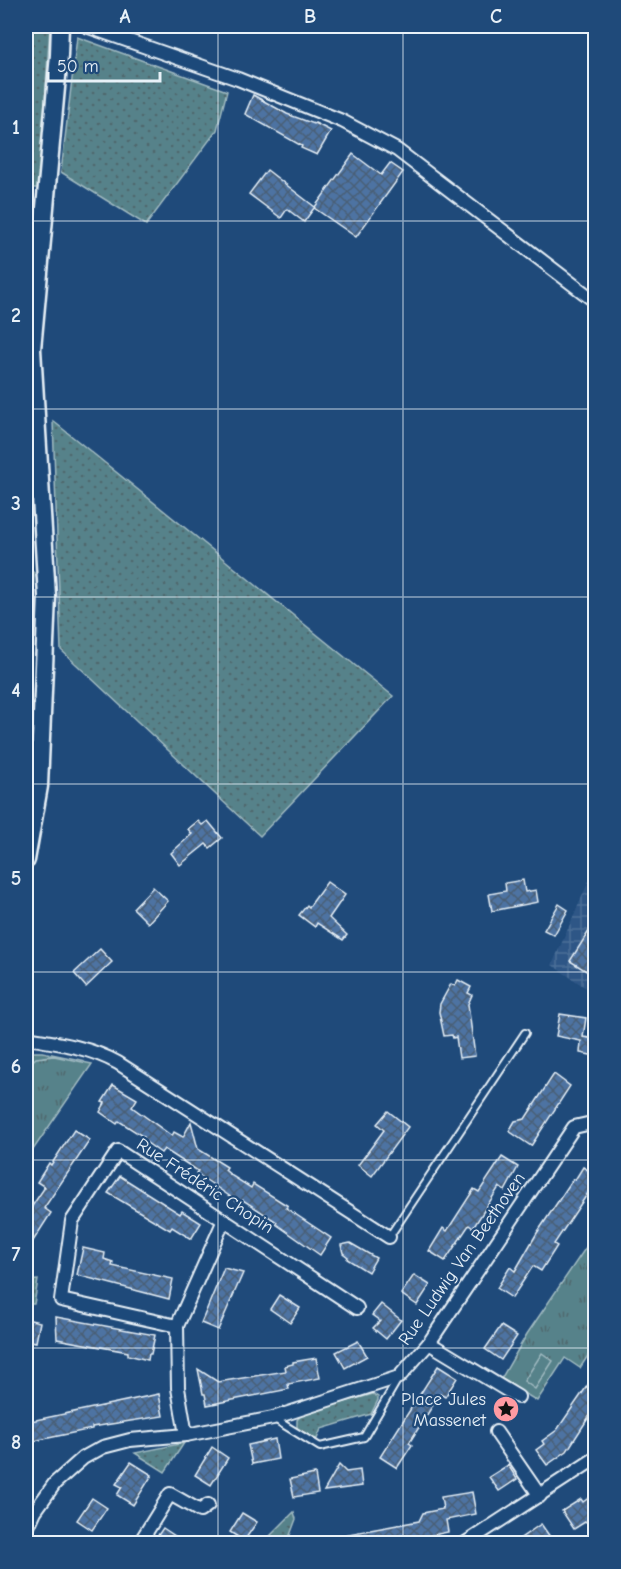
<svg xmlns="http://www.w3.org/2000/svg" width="621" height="1569" font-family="'Comic Neue',sans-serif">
<defs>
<pattern id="industrial-grid" width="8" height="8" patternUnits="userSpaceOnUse" patternTransform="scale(1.5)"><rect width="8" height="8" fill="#2d5686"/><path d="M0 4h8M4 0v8" fill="none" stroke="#4b6f98"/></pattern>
<pattern id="grass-dots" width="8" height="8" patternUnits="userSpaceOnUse" patternTransform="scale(1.5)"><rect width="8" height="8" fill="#57828a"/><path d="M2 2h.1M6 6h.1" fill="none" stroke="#4f686d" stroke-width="1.8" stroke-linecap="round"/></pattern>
<pattern id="park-tufts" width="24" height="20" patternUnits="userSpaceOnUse" patternTransform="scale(1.5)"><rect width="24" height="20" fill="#57828a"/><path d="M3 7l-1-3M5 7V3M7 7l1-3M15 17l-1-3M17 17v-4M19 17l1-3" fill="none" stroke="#4f686d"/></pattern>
<pattern id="building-cross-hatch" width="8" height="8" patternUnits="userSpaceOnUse" patternTransform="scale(1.5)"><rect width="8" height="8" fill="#4e73a2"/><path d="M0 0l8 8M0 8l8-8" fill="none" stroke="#4a5e76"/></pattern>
</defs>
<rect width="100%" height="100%" fill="#1f4a7a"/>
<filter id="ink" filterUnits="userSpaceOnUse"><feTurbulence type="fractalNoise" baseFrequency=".0167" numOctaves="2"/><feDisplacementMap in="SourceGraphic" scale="12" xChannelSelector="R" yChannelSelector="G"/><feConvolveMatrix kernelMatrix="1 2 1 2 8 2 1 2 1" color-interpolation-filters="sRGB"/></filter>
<g filter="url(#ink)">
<polygon fill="url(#industrial-grid)" points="595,867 595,994 552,965"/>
<g fill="url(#grass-dots)" stroke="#a0bac1" stroke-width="1.5">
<polygon points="26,26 50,26 39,188 32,188 26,200"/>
<polygon points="77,37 227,91 217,130 146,225 61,172"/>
<polygon points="53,421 393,696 260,836 61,650"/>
<polygon points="26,565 34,573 26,784"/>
<path d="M26,1052H42L85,1061C62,1056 45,1050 26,1067Z"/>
<polygon points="38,1280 34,1304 26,1304 26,1281"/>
<polygon points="373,1394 378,1397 378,1400 371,1414 321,1429 317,1439 308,1437 297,1428 297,1420 302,1414"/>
<polygon points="184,1443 165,1472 135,1453"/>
<polygon points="294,1512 296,1519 287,1543 263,1543"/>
</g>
<g fill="url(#park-tufts)" stroke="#a0bac1" stroke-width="1.5">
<polygon points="54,1056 92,1064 26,1160 26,1067 36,1058"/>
<polygon points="595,1234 595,1345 580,1368 565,1358 537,1401 501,1379 527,1334"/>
</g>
<polygon fill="#57828a" stroke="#a0bac1" stroke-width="1.5" points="542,1353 553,1361 535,1389 524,1381"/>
<g fill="url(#building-cross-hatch)" stroke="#e8f1f8" stroke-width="1.5">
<polygon points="253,95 287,114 314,124 315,123 331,131 317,155 301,148 302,146 245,114"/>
<polygon points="353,154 381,175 390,163 403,172 356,237 314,208 304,222 287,209 281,218 249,194 267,170 315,207"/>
<polygon points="198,821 202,825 208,821 222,838 210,848 206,844 180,865 171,853 192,834 188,829"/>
<polygon points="523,880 525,892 536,890 538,902 492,911 489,894 506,891 505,883"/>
<polygon points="327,882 345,895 329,918 347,935 343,940 317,923 315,927 299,915 307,905 309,907"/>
<polygon points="153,887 168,901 148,923 133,908"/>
<polygon points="559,904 568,910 554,935 544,930"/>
<polygon points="596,920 596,977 570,961"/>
<polygon points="100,949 112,962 86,987 74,973"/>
<polygon points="458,980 471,987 468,993 472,995 468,1004 475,1056 459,1058 456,1037 453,1038 452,1035 444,1036 439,1012 440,1004 451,984 455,986"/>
<polygon points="560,1014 586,1018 583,1037 596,1039 596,1056 580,1053 581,1041 556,1036"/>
<polygon points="554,1074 570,1086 531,1146 509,1131 515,1121 525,1119"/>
<polygon points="113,1085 137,1099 132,1107 172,1136 174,1132 183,1137 191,1122 198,1149 227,1167 225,1170 232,1176 251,1188 253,1184 288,1206 286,1208 331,1238 320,1255 276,1224 277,1222 243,1200 241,1204 196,1173 198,1171 164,1149 161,1153 143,1140 144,1137 119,1121 117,1124 100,1112 105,1103 102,1102"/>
<polygon points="388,1111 408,1127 372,1176 358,1165 384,1130 377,1124"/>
<polygon points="74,1130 90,1140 44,1208 51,1213 26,1252 26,1215 45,1187 37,1182 49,1163 51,1165"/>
<polygon points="502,1157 518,1167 505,1191 499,1187 473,1228 469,1225 445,1261 429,1251 443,1228 447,1231 474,1189 479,1192"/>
<polygon points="583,1167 596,1175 596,1181 554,1244 557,1246 541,1271 533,1266 512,1298 497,1288 510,1267 515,1271 537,1233 573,1179 575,1180"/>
<polygon points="120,1176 180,1214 182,1211 201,1223 191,1239 172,1227 170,1230 108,1193"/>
<polygon points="350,1243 376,1258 368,1272 347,1259 348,1257 343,1253 341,1245"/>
<polygon points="83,1248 105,1253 104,1259 113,1262 112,1266 173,1279 169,1299 77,1275"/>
<polygon points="224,1268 243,1273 218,1330 201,1323"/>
<polygon points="414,1275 430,1285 417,1305 401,1294"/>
<polygon points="279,1295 300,1308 290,1323 270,1309"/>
<polygon points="381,1304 401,1320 386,1339 373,1328 380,1321 372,1315"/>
<polygon points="56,1317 155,1335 151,1354 149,1354 148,1360 128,1355 128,1352 57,1339"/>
<polygon points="26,1319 40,1322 36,1342 26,1340"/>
<polygon points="501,1326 517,1336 501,1360 485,1349"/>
<polygon points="358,1341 367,1356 345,1368 336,1352"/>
<polygon points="316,1358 320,1378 288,1384 289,1389 207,1405 205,1394 203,1394 198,1369 218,1382 286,1371 285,1366 293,1364 293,1362"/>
<polygon points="438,1366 457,1378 445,1397 440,1394 409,1443 412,1445 397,1468 380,1457"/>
<polygon points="596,1373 596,1406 567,1451 547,1465 536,1450 544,1444 542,1441 557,1430"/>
<polygon points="159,1394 163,1416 92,1427 92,1429 29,1442 26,1422"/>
<polygon points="275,1439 278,1459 252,1464 248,1445"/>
<polygon points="212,1447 228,1458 211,1485 195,1475"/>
<polygon points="131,1462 152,1475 133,1505 117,1495 122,1487 116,1484"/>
<polygon points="339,1465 346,1472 360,1470 362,1486 324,1491"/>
<polygon points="508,1465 517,1479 499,1491 489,1477"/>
<polygon points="315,1474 318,1493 294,1497 290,1479"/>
<polygon points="472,1492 476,1514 446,1520 448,1532 417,1538 418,1544 333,1544 332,1537 419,1521 423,1513 443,1509 441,1497"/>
<polygon points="590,1497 596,1504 596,1515 574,1529 562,1511 581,1499 583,1502"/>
<polygon points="92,1498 107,1508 92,1530 77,1520"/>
<polygon points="242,1513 257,1522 244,1541 230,1532"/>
<polygon points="541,1524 555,1544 512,1544"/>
<polygon points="163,1528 187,1544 152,1544"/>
</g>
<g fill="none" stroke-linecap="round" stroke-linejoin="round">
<defs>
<g id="lane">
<polyline points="389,1237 525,1033"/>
<polyline points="273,1418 320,1447 364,1437 398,1379"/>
<polyline points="111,1542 114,1544"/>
</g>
<g id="street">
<polyline points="86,26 238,79 342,121 397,150 596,302"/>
<path d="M26,1038C58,1043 89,1047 118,1063L389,1237"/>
<polyline points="177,1326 61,1300 72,1221 118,1151 357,1308"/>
<polyline points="429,1343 518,1397"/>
<polyline points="496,1432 540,1496"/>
<polyline points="186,1435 178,1388 177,1326 224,1220"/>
<polyline points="26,1531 35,1511 55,1483 83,1458 103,1447 130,1440 186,1435 273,1418 399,1377 429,1343 574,1127 596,1122"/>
<polyline points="139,1544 170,1494 200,1511 208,1505"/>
<polyline points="464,1544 596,1458"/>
</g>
<polyline id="secondary" points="26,860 39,786 47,596 32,349 59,55 60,26"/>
</defs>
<use href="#lane" stroke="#e8f1f8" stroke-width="10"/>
<use href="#street" stroke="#e8f1f8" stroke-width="16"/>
<use href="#secondary" stroke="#e8f1f8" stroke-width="21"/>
<use href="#lane" stroke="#1f4a7a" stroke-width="6"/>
<use href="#street" stroke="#1f4a7a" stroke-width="12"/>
<use href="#secondary" stroke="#1f4a7a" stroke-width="16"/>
</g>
</g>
<path fill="none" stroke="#e8f1f8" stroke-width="1.5" stroke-opacity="0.55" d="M218,26V1544M403,26V1544M26,221H596M26,409H596M26,597H596M26,784H596M26,972H596M26,1160H596M26,1348H596"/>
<defs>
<symbol id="sight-disc" viewBox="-11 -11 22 22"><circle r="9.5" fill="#ff9aa2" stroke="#1f4a7a"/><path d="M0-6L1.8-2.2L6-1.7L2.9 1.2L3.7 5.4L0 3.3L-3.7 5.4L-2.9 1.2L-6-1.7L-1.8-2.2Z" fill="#111"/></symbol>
</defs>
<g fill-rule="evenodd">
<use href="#sight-disc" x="491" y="1394" width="30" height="30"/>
</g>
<g text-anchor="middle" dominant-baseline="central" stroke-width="4.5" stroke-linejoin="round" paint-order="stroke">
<g font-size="18" fill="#e8f1f8" stroke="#1f4a7a">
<text transform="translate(205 1186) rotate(33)">Rue Frédéric Chopin</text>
<text transform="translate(462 1259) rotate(-55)">Rue Ludwig Van Beethoven</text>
</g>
<g font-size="18" fill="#e8f1f8" stroke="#1f4a7a" text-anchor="end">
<text x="486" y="1399">Place Jules<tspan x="486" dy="21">Massenet</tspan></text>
</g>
</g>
<rect width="621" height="1569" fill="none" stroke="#1f4a7a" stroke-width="66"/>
<path d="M48 72v9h112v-9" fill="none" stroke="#e8f1f8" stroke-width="3"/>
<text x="57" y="72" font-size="18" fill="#e8f1f8" stroke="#1f4a7a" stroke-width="4.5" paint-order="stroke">50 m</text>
<rect x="33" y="33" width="555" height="1503" fill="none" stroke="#e8f1f8" stroke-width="2"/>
<g font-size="20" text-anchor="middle" font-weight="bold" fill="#e8f1f8">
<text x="125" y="23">A</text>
<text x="310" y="23">B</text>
<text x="496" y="23">C</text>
<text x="16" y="134">1</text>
<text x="16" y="322">2</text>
<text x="16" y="510">3</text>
<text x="16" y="697">4</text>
<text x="16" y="885">5</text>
<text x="16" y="1073">6</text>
<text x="16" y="1261">7</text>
<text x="16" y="1449">8</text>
</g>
</svg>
